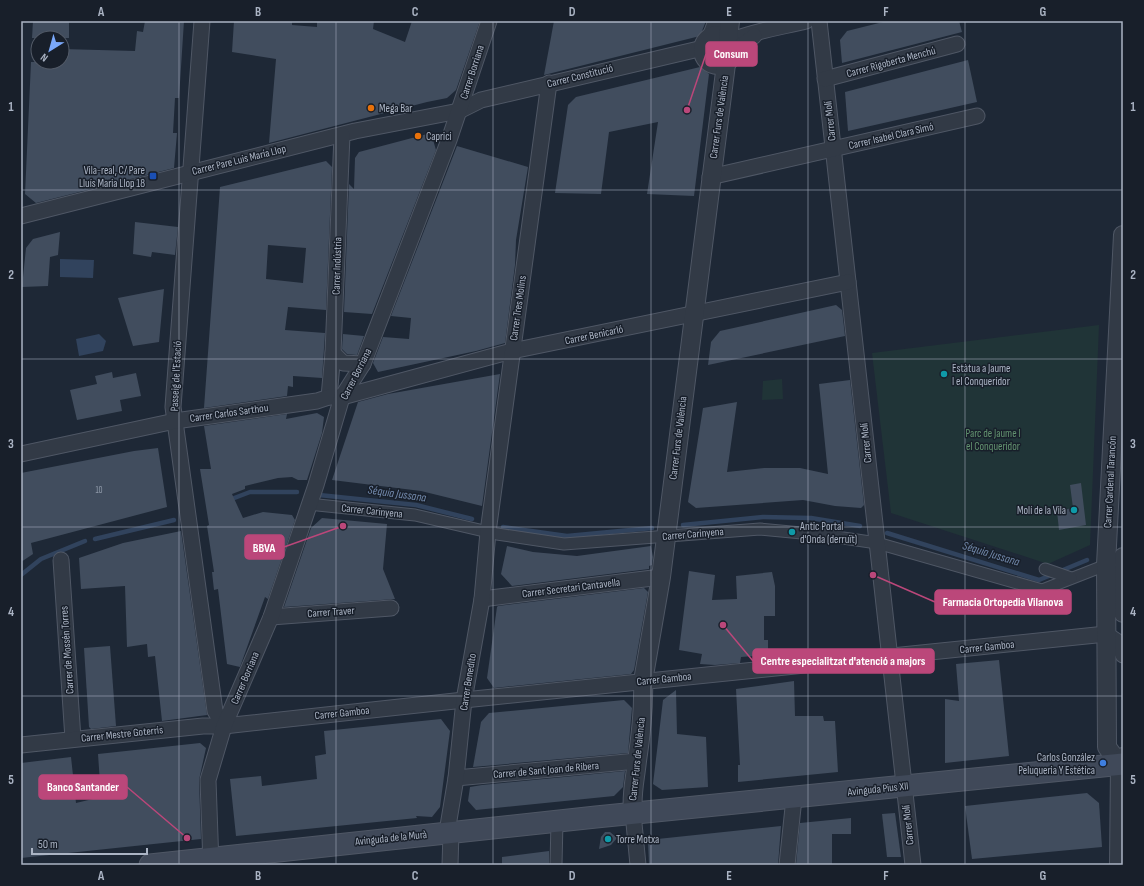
<svg xmlns="http://www.w3.org/2000/svg" width="1144" height="886" font-family="'Sofia Sans Condensed',sans-serif">
<rect width="100%" height="100%" fill="#1e2836"/>
<g fill="#203437">
<polygon points="1099,325 1090,545 1048,564 891,513 872,353"/>
<polygon points="782,379 783,399 762,400 763,381"/>
</g>
<g fill="#31435d">
<polygon points="60,259 94,260 93,278 60,277"/>
<polygon points="99,334 106,341 103,351 79,356 76,339"/>
</g>
<g fill="none" stroke-linecap="round" stroke-linejoin="round">
<g stroke="#31435d" stroke-width="4.5">
<polyline points="319,495 416,505 472,519"/>
<polyline points="229,500 250,492 297,492"/>
<polyline points="683,525 763,517 811,518 860,526"/>
<polyline points="503,527 567,536 652,528"/>
<polyline points="887,533 1039,580 1087,560"/>
<polyline points="95,539 174,520"/>
<polyline points="21,575 41,559 85,541"/>
</g>
</g>
<g fill="#414d5e" fill-rule="evenodd">
<polygon points="33,21 69,21 69,38 32,38"/>
<polygon points="145,21 184,21 179,98 175,98 173,133 177,133 174,168 36,203 25,194 31,62 62,62 62,49 135,51 137,31 143,32"/>
<polygon points="234,21 292,21 292,25 317,27 317,21 374,21 373,29 405,42 412,21 480,21 456,90 447,98 427,102 269,143 276,59 232,52"/>
<polygon points="554,21 706,21 700,36 544,75"/>
<polygon points="887,21 959,21 962,32 842,63 840,40 847,31"/>
<polygon points="968,60 977,102 848,131 845,92"/>
<polygon points="700,67 709,74 694,196 647,194 658,122 609,132 601,194 555,193 568,105 576,97"/>
<polygon points="431,133 436,150 372,314 344,312 349,184 354,189 355,158 359,152"/>
<polygon points="457,146 528,167 516,240 515,265 505,343 476,351 378,372 373,363 383,337 409,339 411,318 391,316"/>
<path d="M326,161L332,167L326,310L288,307L285,330L325,333L322,378L293,376V387L288,386L287,396L204,408L220,187ZM268,245L306,248L303,283L266,279Z"/>
<polygon points="135,222 178,227 175,255 152,252 151,257 133,254"/>
<polygon points="60,232 58,255 50,257 48,286 22,287 26,248 33,239"/>
<polygon points="164,289 159,342 133,346 118,298"/>
<polygon points="836,305 842,310 845,336 708,365 711,342 720,331"/>
<polygon points="343,334 364,336 357,355 347,354 342,349"/>
<polygon points="112,372 113,378 136,373 141,396 120,400 122,411 77,420 70,390 97,384 95,376"/>
<polygon points="500,374 482,506 421,491 332,480 358,402 388,394"/>
<polygon points="850,380 864,505 861,508 835,506 803,500 696,508 688,502 703,408 737,402 727,472 764,468 800,468 828,474 819,384"/>
<polygon points="317,413 324,417 322,433 307,480 298,480 292,477 278,478 245,486 245,489 232,494 243,518 263,512 292,515 295,520 268,599 265,597 240,667 227,664 218,589 214,590 212,572 214,572 207,526 209,525 200,469 211,469 204,426 287,414 286,419"/>
<polygon points="158,448 167,507 31,543 33,554 21,562 21,473 134,451"/>
<polygon points="1081,483 1086,525 1059,530 1057,511 1073,508 1070,485"/>
<polygon points="322,518 387,524 383,569 395,599 284,607 311,528"/>
<polygon points="181,531 207,715 162,721 155,656 148,657 147,644 127,647 125,586 81,589 79,558 123,543"/>
<polygon points="507,546 533,552 577,556 651,546 653,557 652,565 649,566 649,569 512,586 501,574"/>
<polygon points="689,571 715,575 712,600 737,599 736,576 772,572 775,586 775,616 764,616 764,640 768,640 768,655 741,657 740,663 715,665 700,664 702,654 679,650"/>
<polygon points="644,588 648,592 634,670 631,674 494,688 487,678 497,607 498,606"/>
<polygon points="110,646 116,726 91,729 89,727 84,648"/>
<polygon points="999,660 1009,756 945,763 945,699 959,701 956,664"/>
<polygon points="794,681 795,716 823,716 824,721 835,721 838,772 738,782 738,765 740,765 736,689"/>
<polygon points="676,690 677,734 706,737 708,787 662,790 653,784 663,700"/>
<polygon points="624,700 632,708 628,753 473,767 481,722 489,713"/>
<polygon points="441,719 450,731 440,807 432,817 416,816 417,818 236,836 230,779 261,776 262,786 317,779 315,756 326,754 324,731"/>
<polygon points="200,743 206,748 199,780 201,839 21,858 21,763 71,757 76,803 101,797 98,754"/>
<polygon points="625,771 623,787 614,796 476,810 468,801 470,787 482,785"/>
<polygon points="1087,793 1099,803 1102,847 972,859 965,806"/>
<polygon points="895,813 901,857 887,857 882,814"/>
<polygon points="851,818 851,834 832,834 832,865 796,865 800,823"/>
<polygon points="781,826 778,865 649,865 648,840"/>
<polygon points="605,832 610,832 617,838 611,845 599,849 601,837"/>
<polygon points="549,851 549,865 502,865 502,857"/>
</g>
<g fill="none" stroke-linecap="round" stroke-linejoin="round">
<defs>
<g id="pedestrian">
<polyline points="308,504 415,515 497,534 564,544 760,529 823,535 877,543 1042,590 1106,565"/>
<polyline points="1045,569 1071,578"/>
<polyline points="556,865 557,821"/>
</g>
<g id="minor">
<polyline points="202,21 173,407 215,711 224,726"/>
<polyline points="819,21 913,865"/>
<polyline points="710,37 716,21"/>
<path d="M730,41C754,31 781,27 806,21"/>
<polyline points="733,53 754,36"/>
<polyline points="825,79 957,44"/>
<polyline points="710,177 977,116"/>
<polyline points="21,216 355,131 459,111 481,100 703,48"/>
<polyline points="333,353 343,363 363,364"/>
<polyline points="329,397 333,353 342,135"/>
<polyline points="21,454 175,421 317,401 329,397 342,397 512,351 848,282"/>
<polyline points="61,560 73,739"/>
<polyline points="482,599 661,577"/>
<polyline points="271,617 391,608"/>
<polyline points="21,745 203,726 224,726 464,700 1106,634 1118,642 1123,655"/>
<polyline points="456,778 637,761"/>
<polyline points="633,813 638,865"/>
<polyline points="447,832 456,778 464,700 482,599 488,532 549,83"/>
<polyline points="211,865 208,780 224,726 271,617 316,485 342,397 363,364 449,140 489,21"/>
<polyline points="450,865 451,832"/>
<polyline points="787,865 794,798"/>
</g>
<g id="tertiary">
<circle cx="718" cy="50" r="15"/>
<polyline points="728,39 730,21"/>
<polyline points="1123,557 1123,613"/>
<polyline points="1120,765 1107,747 1106,565 1123,235"/>
<path d="M633,813C631,794 635,780 637,761C641,735 644,708 643,681L661,577L726,64"/>
<polyline points="1119,865 1120,765 1123,757"/>
</g>
<polyline id="secondary" points="150,865 596,817 1123,764"/>
</defs>
<use href="#pedestrian" stroke="#4f5765" stroke-width="13"/>
<use href="#minor" stroke="#4f5765" stroke-width="17"/>
<use href="#tertiary" stroke="#4f5765" stroke-width="20"/>
<use href="#secondary" stroke="#4f5765" stroke-width="23"/>
<use href="#pedestrian" stroke="#323a46" stroke-width="11"/>
<use href="#minor" stroke="#323a46" stroke-width="15"/>
<use href="#tertiary" stroke="#323a46" stroke-width="18"/>
<use href="#secondary" stroke="#404959" stroke-width="21"/>
</g>
<path fill="none" stroke="#abb4c4" stroke-width="1" stroke-opacity="0.55" d="M179,21V865M336,21V865M493,21V865M651,21V865M808,21V865M965,21V865M21,190H1123M21,359H1123M21,527H1123M21,696H1123"/>
<g fill="#e8710a" stroke="#181f2a" stroke-width="1.5">
<circle cx="371" cy="108" r="4"/>
<circle cx="418" cy="136" r="4"/>
</g>
<rect fill="#1a4fb4" stroke="#181f2a" stroke-width="1.5" x="149" y="172" width="8" height="8" rx="2"/>
<g fill="#0f9aa8" stroke="#181f2a" stroke-width="1.5">
<circle cx="944" cy="374" r="4"/>
<circle cx="1074" cy="510" r="4"/>
<circle cx="792" cy="532" r="4"/>
<circle cx="608" cy="839" r="4"/>
</g>
<circle fill="#3f7fe0" stroke="#181f2a" stroke-width="1.5" cx="1103" cy="763" r="4"/>
<g text-anchor="middle" dominant-baseline="central" stroke-width="3" stroke-linejoin="round" paint-order="stroke">
<g font-size="9" fill="#909aaa">
<text x="99" y="490">10</text>
</g>
<g font-size="11" fill="#abb4c4" stroke="#181f2a">
<text transform="translate(891 62) rotate(-15)">Carrer Rigoberta Menchú</text>
<text transform="translate(472 72) rotate(-72)">Carrer Borriana</text>
<text transform="translate(580 76) rotate(-14)">Carrer Constitució</text>
<text transform="translate(719 117) rotate(-82)">Carrer Furs de València</text>
<text transform="translate(830 121) rotate(-96)">Carrer Molí</text>
<text transform="translate(891 136) rotate(-13)">Carrer Isabel Clara Simó</text>
<text transform="translate(239 160) rotate(-14)">Carrer Pare Luis María Llop</text>
<text transform="translate(337 266) rotate(-88)">Carrer Indústria</text>
<text transform="translate(518 308) rotate(-82)">Carrer Tres Molins</text>
<text transform="translate(594 335) rotate(-12)">Carrer Benicarló</text>
<text transform="translate(356 374) rotate(-63)">Carrer Borriana</text>
<text transform="translate(176 376) rotate(-87)">Passeig de l'Estació</text>
<text transform="translate(229 413) rotate(-8)">Carrer Carlos Sarthou</text>
<text transform="translate(678 438) rotate(-83)">Carrer Furs de València</text>
<text transform="translate(866 443) rotate(-96)">Carrer Molí</text>
<text transform="translate(1110 482) rotate(-87)">Carrer Cardenal Tarancón</text>
<text transform="translate(372 511) rotate(6)">Carrer Carinyena</text>
<text transform="translate(693 534) rotate(-5)">Carrer Carinyena</text>
<text transform="translate(571 588) rotate(-7)">Carrer Secretari Cantavella</text>
<text transform="translate(331 612) rotate(-4)">Carrer Traver</text>
<text transform="translate(987 647) rotate(-6)">Carrer Gamboa</text>
<text transform="translate(67 650) rotate(-94)">Carrer de Mossén Torres</text>
<text transform="translate(245 678) rotate(-67)">Carrer Borriana</text>
<text transform="translate(664 679) rotate(-6)">Carrer Gamboa</text>
<text transform="translate(468 682) rotate(-81)">Carrer Benedito</text>
<text transform="translate(342 713) rotate(-6)">Carrer Gamboa</text>
<text transform="translate(122 734) rotate(-6)">Carrer Mestre Goterris</text>
<text transform="translate(637 759) rotate(-84)">Carrer Furs de València</text>
<text transform="translate(546 770) rotate(-5)">Carrer de Sant Joan de Ribera</text>
<text transform="translate(878 789) rotate(-6)">Avinguda Pius XII</text>
<text transform="translate(908 825) rotate(-96)">Carrer Molí</text>
<text transform="translate(391 838) rotate(-6)">Avinguda de la Murà</text>
</g>
<g font-size="11" fill="#abb4c4" stroke="#181f2a" text-anchor="start">
<text x="379" y="108">Mega Bar</text>
<text x="426" y="136">Caprici</text>
<text x="145" y="170" text-anchor="end">Vila-real, C/ Pare<tspan x="145" dy="13">Lluís Maria Llop 18</tspan></text>
<text x="952" y="368">Estàtua a Jaume<tspan x="952" dy="13">I el Conqueridor</tspan></text>
<text x="1066" y="510" text-anchor="end">Molí de la Vila</text>
<text x="800" y="526">Antic Portal<tspan x="800" dy="13">d'Onda (derruït)</tspan></text>
<text x="1095" y="757" text-anchor="end">Carlos González<tspan x="1095" dy="13">Peluqueria Y Estética</tspan></text>
<text x="616" y="839">Torre Motxa</text>
</g>
<g font-size="11" fill="#639470" stroke="#181f2a">
<text x="993" y="433">Parc de Jaume I<tspan x="993" dy="13">el Conqueridor</tspan></text>
</g>
<g font-size="12" font-style="italic" fill="#738aad" stroke="#181f2a">
<text transform="translate(397 494) rotate(8)">Séquia Jussana</text>
<text transform="translate(991 554) rotate(17)">Séquia Jussana</text>
</g>
</g>
<path fill="none" stroke="#bb477a" stroke-width="1.5" d="M687 110L706 54M343 526L284 547M873 575L935 602M723 625L753 661M187 838L127 787"/>
<g fill="#bb477a" stroke="#181f2a" stroke-width="1.5">
<circle cx="687" cy="110" r="4"/>
<circle cx="343" cy="526" r="4"/>
<circle cx="873" cy="575" r="4"/>
<circle cx="723" cy="625" r="4"/>
<circle cx="187" cy="838" r="4"/>
</g>
<g fill="#bb477a" stroke="#bb477a" stroke-width="1.5">
<rect x="706" y="42" width="51" height="24" rx="4"/>
<rect x="245" y="535" width="39" height="24" rx="4"/>
<rect x="935" y="590" width="136" height="24" rx="4"/>
<rect x="753" y="649" width="181" height="24" rx="4"/>
<rect x="39" y="775" width="88" height="24" rx="4"/>
</g>
<g font-size="12" text-anchor="middle" font-weight="bold" fill="#fff">
<text x="731" y="58">Consum</text>
<text x="264" y="552">BBVA</text>
<text x="1003" y="606">Farmacia Ortopedia Vilanova</text>
<text x="843" y="665">Centre especialitzat d'atenció a majors</text>
<text x="83" y="791">Banco Santander</text>
</g>
<rect width="1144" height="886" fill="none" stroke="#181f2a" stroke-width="44"/>
<g transform="translate(50 50) rotate(217)"><circle r="19" fill="#181f2a" stroke="#535b68"/>
<path d="M0-3L7 15L0 10L-7 15Z" fill="#7aa8fa"/>
<text y="-6" font-size="11" font-weight="bold" text-anchor="middle" fill="#abb4c4">N</text>
</g>
<path d="M32 848v6h115v-6" fill="none" stroke="#abb4c4" stroke-width="2"/>
<text x="38" y="848" font-size="12" fill="#abb4c4" stroke="#181f2a" stroke-width="3" paint-order="stroke">50 m</text>
<rect x="22" y="22" width="1100" height="842" fill="none" stroke="#abb4c4" stroke-width="1.5"/>
<g font-size="13" text-anchor="middle" font-weight="bold" fill="#abb4c4">
<text x="101" y="16">A</text>
<text x="258" y="16">B</text>
<text x="415" y="16">C</text>
<text x="572" y="16">D</text>
<text x="729" y="16">E</text>
<text x="886" y="16">F</text>
<text x="1043" y="16">G</text>
<text x="11" y="111">1</text>
<text x="1133" y="111">1</text>
<text x="11" y="279">2</text>
<text x="1133" y="279">2</text>
<text x="11" y="448">3</text>
<text x="1133" y="448">3</text>
<text x="11" y="616">4</text>
<text x="1133" y="616">4</text>
<text x="11" y="784">5</text>
<text x="1133" y="784">5</text>
<text x="101" y="880">A</text>
<text x="258" y="880">B</text>
<text x="415" y="880">C</text>
<text x="572" y="880">D</text>
<text x="729" y="880">E</text>
<text x="886" y="880">F</text>
<text x="1043" y="880">G</text>
</g>
</svg>
